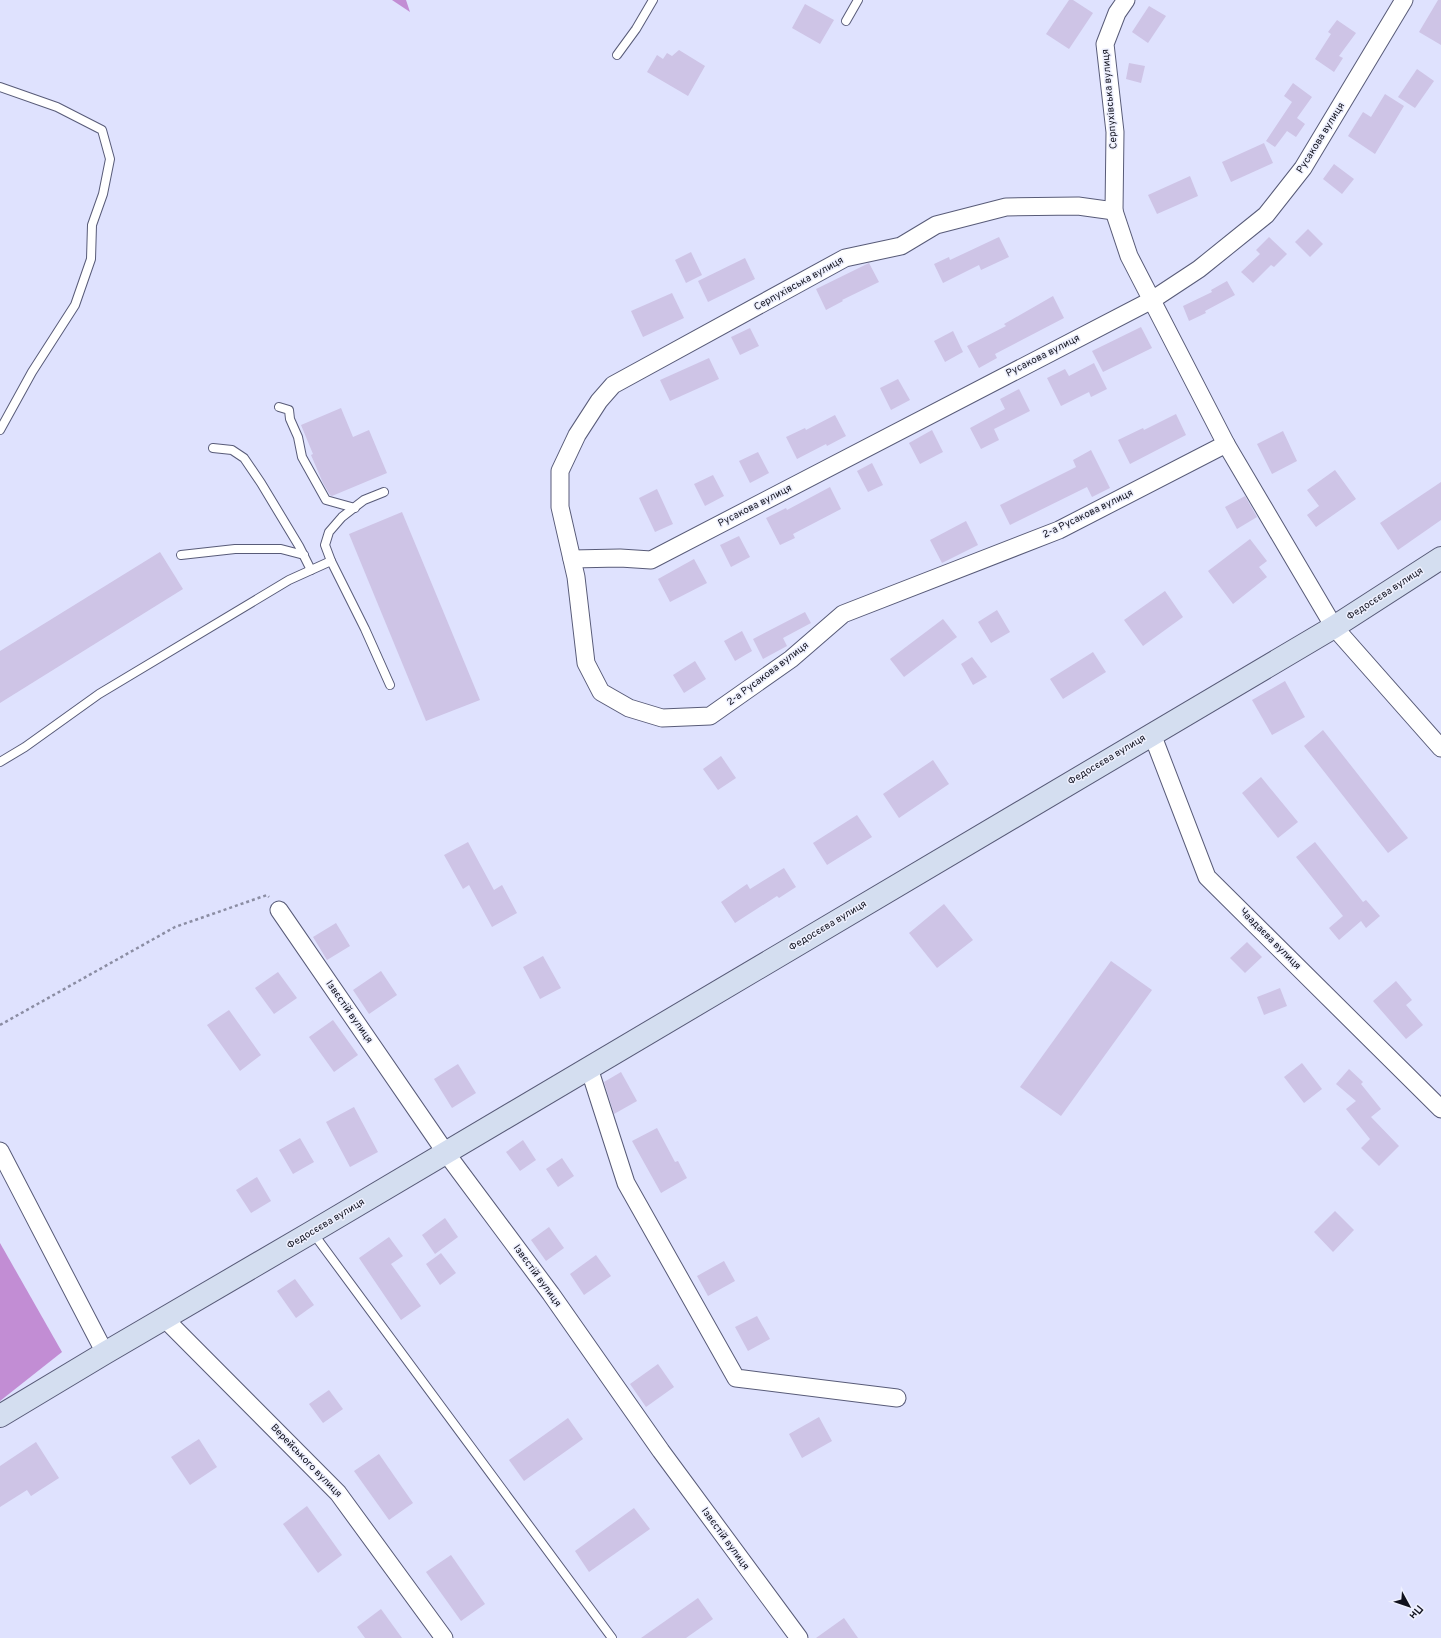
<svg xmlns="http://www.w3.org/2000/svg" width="1441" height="1638" font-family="Overpass,sans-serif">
<rect width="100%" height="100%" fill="#dfe2fe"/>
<g fill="#c28dd4">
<polygon points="392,0 406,0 410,12"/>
<polygon points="0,1243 62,1352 0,1401"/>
</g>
<g fill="#cec4e6">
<polygon points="1069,0 1073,0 1093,13 1069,49 1046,34"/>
<polygon points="1438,0 1441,0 1441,45 1419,32"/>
<polygon points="805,4 834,20 820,44 792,28"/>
<polygon points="1149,6 1166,16 1148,43 1132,32"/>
<polygon points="1337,20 1356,33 1339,56 1343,58 1334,72 1315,59 1331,34 1328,32"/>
<polygon points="679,50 705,66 688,96 647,72 657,55 663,59 667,53 672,56"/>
<polygon points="1129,63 1145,66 1141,83 1126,79"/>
<polygon points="1417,69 1434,81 1415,108 1398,97"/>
<polygon points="1293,83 1312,97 1297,118 1305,124 1296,137 1287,131 1275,147 1266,141 1292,102 1284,96"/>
<polygon points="1385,94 1404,106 1375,154 1348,136 1363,112 1371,117"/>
<polygon points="1264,143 1273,163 1231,182 1222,162"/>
<polygon points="1334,164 1354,179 1342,194 1323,179"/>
<polygon points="1190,176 1198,196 1157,214 1148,195"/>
<polygon points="1308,229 1323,244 1310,257 1295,242"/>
<polygon points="999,237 1009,257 981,270 979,265 943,283 934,264 949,257 950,260"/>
<polygon points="1269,237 1287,254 1274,267 1271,265 1253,283 1241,272 1260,254 1256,250"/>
<polygon points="691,252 702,275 686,283 675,260"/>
<polygon points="745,258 755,279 708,302 698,281"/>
<polygon points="869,263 879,282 842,300 843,301 826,310 816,289"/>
<polygon points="1227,281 1235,295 1205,311 1206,313 1189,321 1183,306 1212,292 1211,290"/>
<polygon points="672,293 684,318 643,337 631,311"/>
<polygon points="1053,296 1064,318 995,354 997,358 979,368 967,346 1006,326 1004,324"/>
<polygon points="1141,327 1152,348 1103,372 1092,351"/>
<polygon points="750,328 759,346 740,355 731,337"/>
<polygon points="953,331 963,352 945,362 934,341"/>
<polygon points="709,358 719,379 670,401 660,380"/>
<polygon points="1094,363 1107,389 1091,397 1089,392 1061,406 1047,378 1065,369 1069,376"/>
<polygon points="898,379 910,400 891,410 880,388"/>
<polygon points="1019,389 1030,411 994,429 999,440 981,449 970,428 1005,409 1000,399"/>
<polygon points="341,408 353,437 369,430 387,473 332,496 330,495 323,483 311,455 313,454 301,425"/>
<polygon points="1176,414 1186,435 1130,464 1118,440 1143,428 1144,430"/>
<polygon points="835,415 846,436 827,446 826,444 797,459 786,437 805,428 806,430"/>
<polygon points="932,430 943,452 920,464 909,443"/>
<polygon points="1283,431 1297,461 1272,474 1257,444"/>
<polygon points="1091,450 1110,488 1092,497 1087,487 1010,525 1000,505 1076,467 1073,460"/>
<polygon points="758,452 769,473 750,483 739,461"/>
<polygon points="872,463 883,485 868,492 857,471"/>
<polygon points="1335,470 1356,499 1316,527 1307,515 1319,506 1307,490"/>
<polygon points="713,475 724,496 705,506 694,484"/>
<polygon points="1441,482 1441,520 1398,550 1380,523"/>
<polygon points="830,487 841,509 793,534 795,538 780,545 766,518 786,508 787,510"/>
<polygon points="657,489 673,524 655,532 639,498"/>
<polygon points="1245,496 1257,517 1237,529 1225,507"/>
<polygon points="402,512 480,700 426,721 349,534"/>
<polygon points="966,521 978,545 942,563 930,540"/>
<polygon points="739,536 750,557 731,567 720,545"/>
<polygon points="1250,539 1267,561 1259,567 1267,577 1233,604 1208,571"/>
<polygon points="160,552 183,589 0,703 0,651"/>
<polygon points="694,559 707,583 670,602 658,579"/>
<polygon points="1165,591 1183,617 1143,646 1124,620"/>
<polygon points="997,610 1010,632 991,643 978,622"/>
<polygon points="805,612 811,623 783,638 787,646 763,659 753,639"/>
<polygon points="943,619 957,637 904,677 890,659"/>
<polygon points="742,631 752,651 735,661 724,641"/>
<polygon points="1093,652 1106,672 1063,699 1050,679"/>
<polygon points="972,657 987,677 973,685 961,664"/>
<polygon points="695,661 706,679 684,693 673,675"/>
<polygon points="1285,681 1305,717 1272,735 1252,700"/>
<polygon points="1323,730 1408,838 1388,853 1304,746"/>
<polygon points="721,756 736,778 718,790 703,769"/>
<polygon points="933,760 949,784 899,818 883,794"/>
<polygon points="1261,777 1298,822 1278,838 1242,793"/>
<polygon points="857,815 872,837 827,865 813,843"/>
<polygon points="468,842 494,890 502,885 517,913 492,927 469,885 463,889 444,855"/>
<polygon points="1315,842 1363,902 1366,900 1380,916 1366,928 1361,921 1339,940 1329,928 1343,916 1296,857"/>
<polygon points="784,868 796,887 779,898 777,896 735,923 721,902 747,884 750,889"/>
<polygon points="944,904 973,940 937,968 909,933"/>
<polygon points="336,923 350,946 327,960 313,937"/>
<polygon points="1247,942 1262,957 1245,973 1230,958"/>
<polygon points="543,956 561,988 540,999 523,967"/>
<polygon points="1111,961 1152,990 1061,1116 1020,1087"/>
<polygon points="381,971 397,995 369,1014 353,990"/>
<polygon points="278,972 297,998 274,1014 255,988"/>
<polygon points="1396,981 1412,1000 1406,1005 1423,1025 1406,1039 1373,1001"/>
<polygon points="1280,988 1287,1006 1264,1015 1257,997"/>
<polygon points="229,1010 261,1055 240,1071 207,1025"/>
<polygon points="333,1020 358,1055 334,1072 309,1037"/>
<polygon points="1302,1063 1322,1089 1304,1103 1284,1077"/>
<polygon points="458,1064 476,1093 452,1108 434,1079"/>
<polygon points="1349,1069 1363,1082 1361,1084 1381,1109 1371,1117 1399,1146 1379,1166 1361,1148 1370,1139 1346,1109 1356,1101 1336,1084"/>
<polygon points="621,1072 637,1101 614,1114 604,1082"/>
<polygon points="354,1107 378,1152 350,1167 326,1122"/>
<polygon points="657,1128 675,1162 678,1161 687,1178 661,1193 632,1141"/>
<polygon points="300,1138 314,1162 293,1174 279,1150"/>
<polygon points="523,1140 536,1160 520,1171 506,1152"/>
<polygon points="562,1158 574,1176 558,1187 546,1169"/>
<polygon points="257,1177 271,1201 251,1213 236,1190"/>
<polygon points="1335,1211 1354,1230 1333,1252 1314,1232"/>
<polygon points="445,1218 458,1237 435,1254 422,1235"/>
<polygon points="549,1227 564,1248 546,1261 531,1240"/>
<polygon points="389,1237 403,1256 391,1264 421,1306 401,1320 359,1258"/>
<polygon points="441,1253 456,1273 440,1285 426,1264"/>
<polygon points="596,1255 611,1276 584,1295 570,1274"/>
<polygon points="724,1261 735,1281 708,1296 697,1276"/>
<polygon points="295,1279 314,1305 296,1318 277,1291"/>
<polygon points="757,1316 770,1339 748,1351 735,1327"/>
<polygon points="658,1364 674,1387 646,1407 630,1384"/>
<polygon points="329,1390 343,1409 323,1423 309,1404"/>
<polygon points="819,1417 832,1441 802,1458 789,1434"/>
<polygon points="568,1418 583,1439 524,1481 509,1460"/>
<polygon points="199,1439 217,1467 190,1485 171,1457"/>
<polygon points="36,1442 59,1478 31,1496 27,1490 0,1507 0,1466"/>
<polygon points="379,1454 413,1503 389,1520 354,1471"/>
<polygon points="307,1506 342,1555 318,1573 283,1524"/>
<polygon points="634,1508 650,1529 589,1572 575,1551"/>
<polygon points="451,1555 485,1604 461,1621 426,1572"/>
<polygon points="698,1598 713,1619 686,1638 641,1638"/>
<polygon points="381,1609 402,1638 365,1638 357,1627"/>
<polygon points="844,1618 858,1638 816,1638"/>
</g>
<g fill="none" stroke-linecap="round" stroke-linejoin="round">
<defs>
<g id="lane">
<polyline points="846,21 858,0"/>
<polyline points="617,55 636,29 653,0"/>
<polyline points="0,87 57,107 102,130 110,159 103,194 92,225 91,259 75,305 32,372 0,430"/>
<polyline points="279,407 289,410 290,419 298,437 302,457 326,500 355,508"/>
<polyline points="213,448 232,450 244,458 261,483 299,546 311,570"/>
<polyline points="181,555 235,549 281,549 304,555"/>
<polyline points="331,561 325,545 329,532 342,517 364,500 384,492"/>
<polyline points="0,762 25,747 99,694 289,580 331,561 365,629 390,685"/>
<polyline points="313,1233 612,1638"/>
</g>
<g id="street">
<polyline points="1126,0 1117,13 1105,44 1115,132 1114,211 1078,206 1006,207 936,225 901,246 845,258 613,385 599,401 577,435 560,471 560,507 576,577 586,663 601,692 629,708 662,718 710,716 791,659 843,614 1059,530 1226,444"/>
<polyline points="1114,211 1129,256 1226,444 1334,627 1441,748"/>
<polyline points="572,559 620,558 651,560 1152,300 1199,269 1266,215 1303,168 1404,0"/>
<polyline points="1152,734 1207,877 1441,1109"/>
<polyline points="279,910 446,1153 551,1294 661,1451 799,1638"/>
<polyline points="589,1068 626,1183 736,1378 897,1398"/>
<polyline points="0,1151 105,1353"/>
<polyline points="165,1319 338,1493 444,1638"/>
</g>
<polyline id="secondary" points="0,1416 105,1353 312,1232 1334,627 1441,558"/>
</defs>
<use href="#lane" stroke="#585b78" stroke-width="10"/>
<use href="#street" stroke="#585b78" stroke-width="19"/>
<use href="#secondary" stroke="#585b78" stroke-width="24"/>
<polyline stroke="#8b8da3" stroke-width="2.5" stroke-dasharray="3 3" stroke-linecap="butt" points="0,1025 175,927 267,895 269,897"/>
<use href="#lane" stroke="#fff" stroke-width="8"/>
<use href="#street" stroke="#fff" stroke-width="17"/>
<use href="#secondary" stroke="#d4def0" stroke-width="22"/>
</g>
<g text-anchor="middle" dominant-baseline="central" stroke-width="3" stroke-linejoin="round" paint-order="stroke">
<g font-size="10" fill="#11121e" stroke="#eef0fe">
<text transform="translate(1110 99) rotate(-95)">Серпухівська вулиця</text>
<text transform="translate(1321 138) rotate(-58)">Русакова вулиця</text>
<text transform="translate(799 284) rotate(-29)">Серпухівська вулиця</text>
<text transform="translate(1043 356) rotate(-27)">Русакова вулиця</text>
<text transform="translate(755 506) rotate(-27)">Русакова вулиця</text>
<text transform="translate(1088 514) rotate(-26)">2-а Русакова вулиця</text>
<text transform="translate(1385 594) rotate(-33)">Федосєєва вулиця</text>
<text transform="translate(768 674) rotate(-37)">2-а Русакова вулиця</text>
<text transform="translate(1107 760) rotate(-31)">Федосєєва вулиця</text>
<text transform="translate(828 926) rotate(-31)">Федосєєва вулиця</text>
<text transform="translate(1270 939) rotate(45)">Чаадаєва вулиця</text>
<text transform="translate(349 1012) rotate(55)">Ізвєстій вулиця</text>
<text transform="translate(326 1224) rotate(-31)">Федосєєва вулиця</text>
<text transform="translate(537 1276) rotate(54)">Ізвєстій вулиця</text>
<text transform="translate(306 1461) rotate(46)">Верейського вулиця</text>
<text transform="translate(725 1539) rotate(54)">Ізвєстій вулиця</text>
</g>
</g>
<g transform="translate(1409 1606) rotate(130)" stroke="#eef0fe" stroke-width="3" paint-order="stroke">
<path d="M0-3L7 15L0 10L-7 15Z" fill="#11121e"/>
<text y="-6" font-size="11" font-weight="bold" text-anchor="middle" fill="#11121e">Пн</text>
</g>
</svg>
